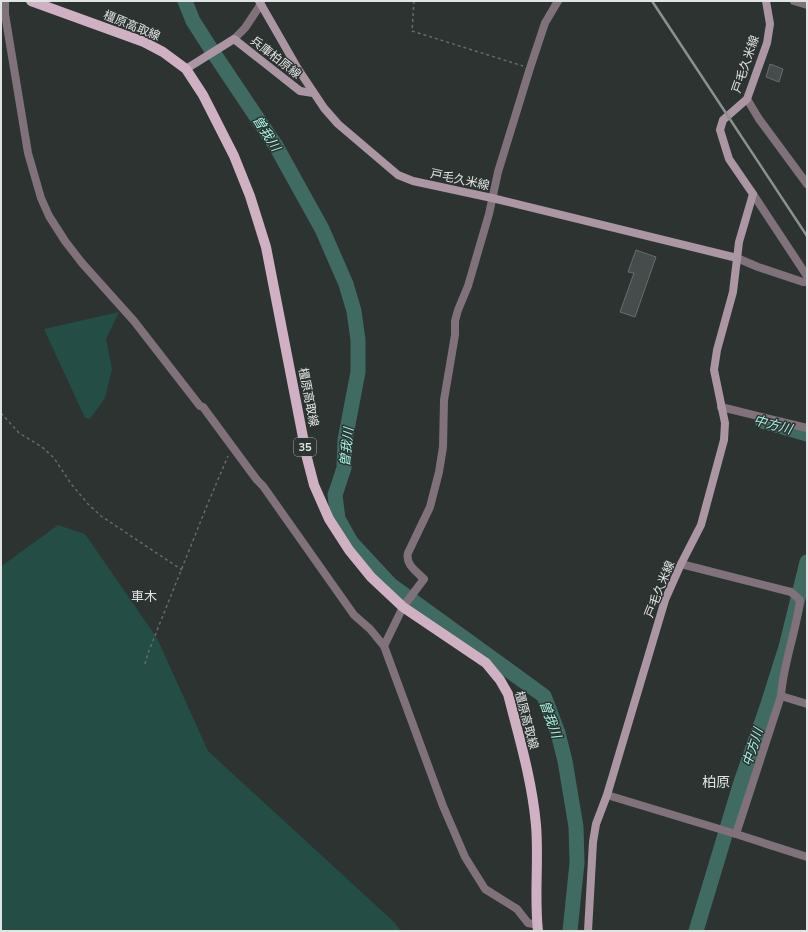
<svg xmlns="http://www.w3.org/2000/svg" width="808" height="932" font-family="Mulish,'Noto Sans JP',sans-serif">
<rect width="100%" height="100%" fill="#2c3331"/>
<g fill="#234d45">
<polygon points="119,312 106,339 112,369 105,398 90,419 85,418 44,329"/>
<polygon points="58,525 85,534 157,638 208,751 394,922 401,931 1,931 1,568 3,565"/>
</g>
<g fill="none" stroke-linecap="round" stroke-linejoin="round">
<g stroke="#406b62" stroke-width="15">
<polyline points="185,1 193,21 211,49 276,146 322,229 346,284 354,311 358,340 358,372 345,440 344,468 335,495 338,519 351,542 391,585 544,696 558,733 565,761 576,827 577,863 570,931"/>
<polyline points="762,421 807,434"/>
<polyline points="696,931 741,782 767,707 786,647 807,562"/>
</g>
</g>
<g fill="#464c4b" stroke="#666d6b">
<polygon points="770,64 783,69 779,82 766,77"/>
<polygon points="636,250 656,257 635,317 620,312 634,273 628,272"/>
</g>
<g fill="none" stroke-linecap="round" stroke-linejoin="round">
<g stroke="#656b69" stroke-width="1.5" stroke-dasharray="3 3" stroke-linecap="butt">
<polyline points="414,1 412,31 523,66"/>
<polyline points="1,413 19,433 42,447 54,458 72,485 88,504 101,516 182,570"/>
<polyline points="145,664 148,653 208,503 228,456"/>
</g>
<g stroke="#81717a" stroke-width="8">
<polyline points="5,1 5,14 28,153 41,198 49,216 65,241 82,263 134,321 200,406 203,407 257,480 263,486 354,615 370,629 384,646 443,806 465,857 485,889 517,909 528,923 538,925"/>
<polyline points="794,1 807,5"/>
<polyline points="234,39 245,28 261,4"/>
<polyline points="747,99 759,119 807,184"/>
<polyline points="753,194 807,276"/>
<polyline points="737,258 758,267 803,282 807,282"/>
<polyline points="721,407 807,428"/>
<path d="M681,564L791,592L800,600C796,633 783,664 781,696L736,834"/>
<path d="M384,646L403,607L424,579C416,571 405,564 408,553L430,507L439,472L443,447L444,400L455,335V321L458,310L468,286L489,214L498,172L530,68L545,23L558,1"/>
<polyline points="781,696 807,704"/>
<polyline points="607,795 736,834 807,857"/>
</g>
<g stroke="#ad96a3" stroke-width="8">
<polyline points="259,1 298,69 324,108 338,124 398,175 413,181 492,198 737,258"/>
<polyline points="186,69 234,39 300,91 313,93"/>
<polyline points="588,931 593,842 596,824 607,795 665,600 681,564 701,525 724,440 725,423 714,370 717,350 733,292 739,242 753,194 729,159 720,130 723,120 747,99 767,43 770,24 766,1"/>
</g>
<path stroke="#d0b1c3" stroke-width="10" d="M31,1L144,42L163,52L186,69L203,95L234,156L250,196L266,247L307,458L314,485L329,519L349,550L371,577L403,607L486,663L500,680L508,694C519,737 532,780 536,825C539,860 534,896 538,931"/>
<polyline stroke="#8c9190" stroke-width="2.5" points="652,1 807,236"/>
</g>
<g text-anchor="middle" dominant-baseline="central" stroke-width="3" stroke-linejoin="round" paint-order="stroke">
<rect fill="#2c3331" stroke="#aaafae" stroke-width="1" x="294" y="438" width="22" height="18" rx="3"/>
<g font-size="11" font-weight="bold" fill="#e0e4e3">
<text x="305" y="447">35</text>
</g>
<g font-size="12" fill="#e0e4e3" stroke="#2c3331">
<text transform="translate(132 25) rotate(22)">橿原高取線</text>
<text transform="translate(276 57) rotate(38)">兵庫柏原線</text>
<text transform="translate(745 64) rotate(-71)">戸毛久米線</text>
<text transform="translate(460 179) rotate(12)">戸毛久米線</text>
<text transform="translate(309 397) rotate(79)">橿原高取線</text>
<text transform="translate(659 589) rotate(-68)">戸毛久米線</text>
<text transform="translate(527 720) rotate(75)">橿原高取線</text>
</g>
<g font-size="13" font-style="italic" fill="#a5f4e3" stroke="#2c3331">
<text transform="translate(267 133) rotate(57)">曽我川</text>
<text transform="translate(773 424) rotate(15)">中方川</text>
<text transform="translate(346 447) rotate(-84)">曽我川</text>
<text transform="translate(551 719) rotate(70)">曽我川</text>
<text transform="translate(752 747) rotate(-72)">中方川</text>
</g>
<g font-size="13" fill="#e0e4e3" stroke="#2c3331">
<text x="144" y="596">車木</text>
</g>
<g font-size="14" fill="#e0e4e3" stroke="#2c3331">
<text x="716" y="782">柏原</text>
</g>
</g>
<rect width="808" height="932" fill="none" stroke="#e0e4e3" stroke-width="4"/>
</svg>
